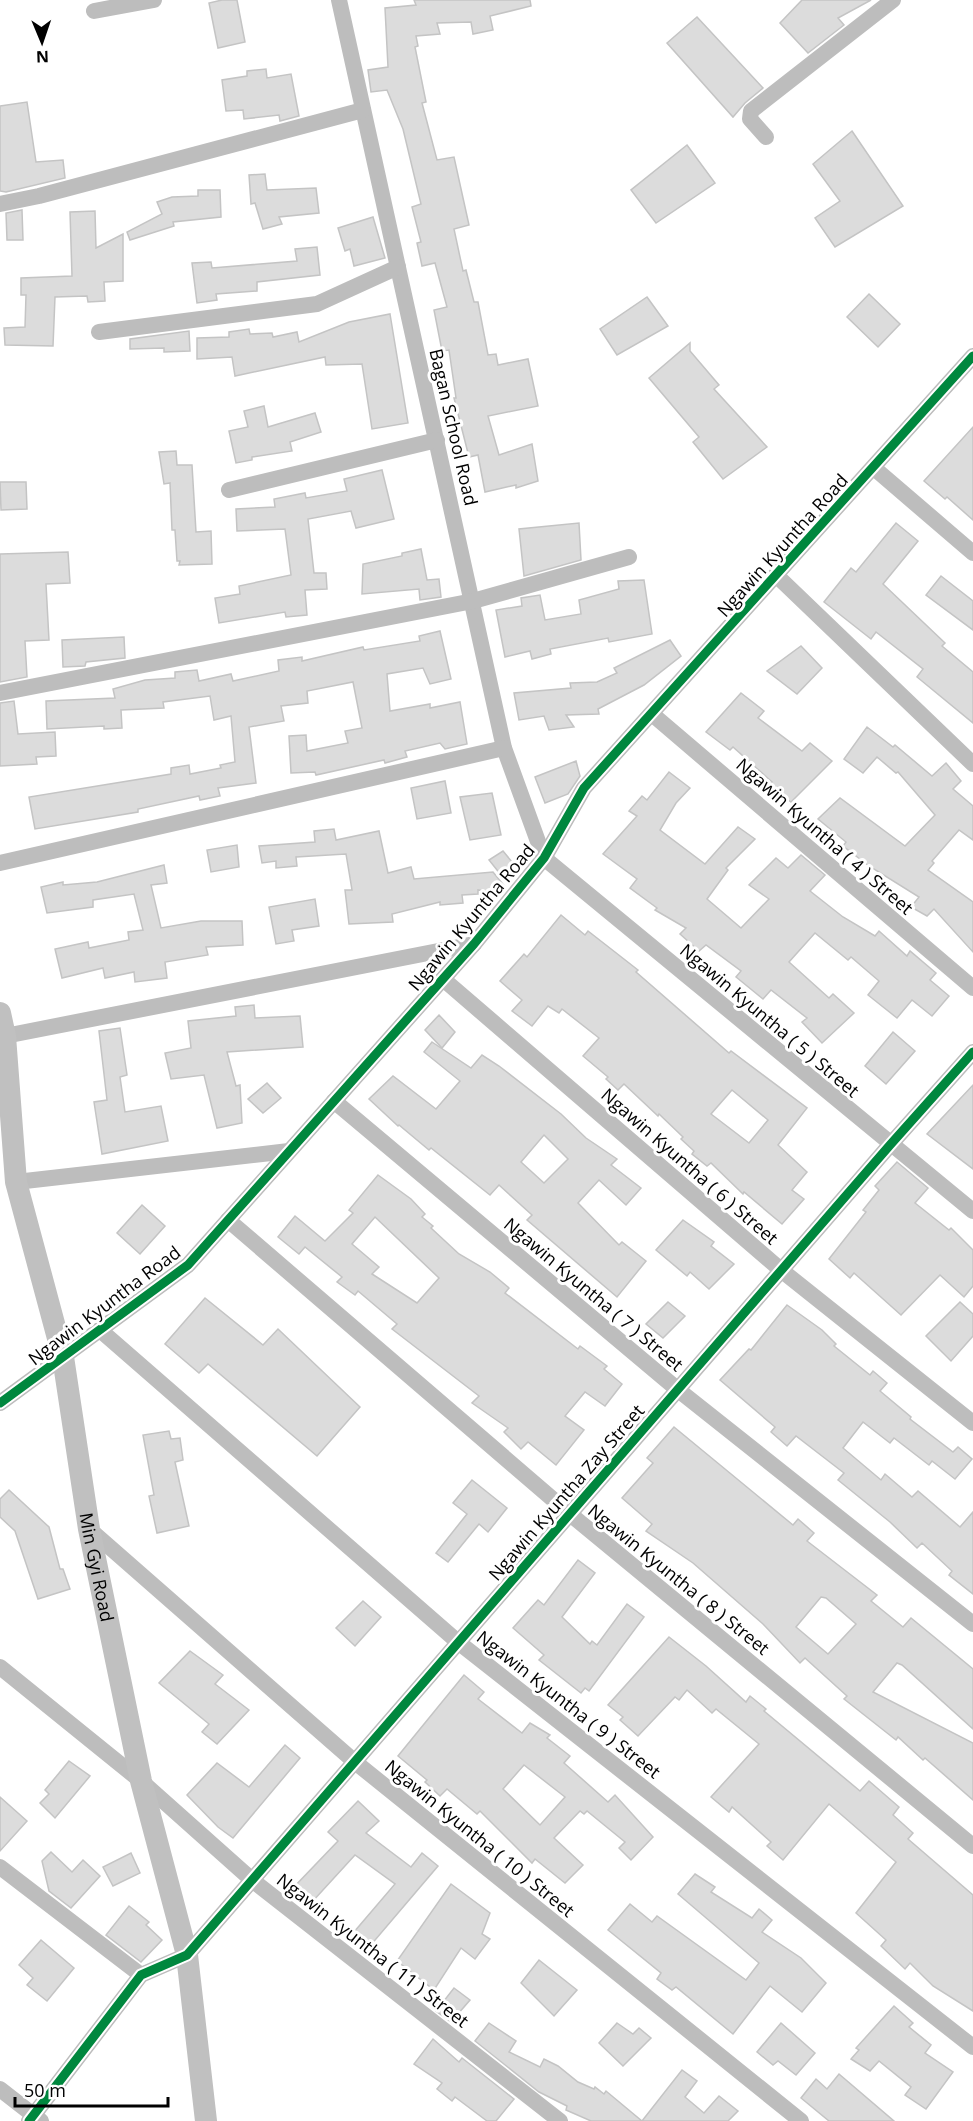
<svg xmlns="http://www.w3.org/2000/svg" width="973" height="2121" font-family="'Open Sans',sans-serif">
<rect width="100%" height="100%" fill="#fff"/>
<g fill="#dcdcdc" stroke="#c4c4c4" stroke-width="1.5" fill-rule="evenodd">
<polygon points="222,0 237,0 245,42 218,48 209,3"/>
<polygon points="414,0 530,0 531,6 490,16 493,30 473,34 471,22 437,23 440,34 416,36 418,46 415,47 426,102 422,103 437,160 454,157 469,225 454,229 463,271 466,270 474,302 478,302 488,355 496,354 498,365 528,359 538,406 488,416 499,455 532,444 538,481 516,488 516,485 485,492 478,455 469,457 454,398 456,398 449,350 442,351 434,310 447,307 435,263 422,266 417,243 421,242 412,207 421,204 403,129 387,90 371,92 368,70 388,67 385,8 416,5"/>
<polygon points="802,0 871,0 838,18 844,25 808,53 780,23"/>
<polygon points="697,17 763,88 745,103 733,117 667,43"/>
<polygon points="266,69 267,78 291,74 299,116 280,121 279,115 244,119 243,110 226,111 222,80 247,76 247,71"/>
<polygon points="27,102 36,162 63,160 65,178 6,192 0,191 0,106"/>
<polygon points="852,131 903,206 835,247 815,218 840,201 813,164"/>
<polygon points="687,145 715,183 656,223 631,190"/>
<polygon points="265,174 267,190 316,188 319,213 279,217 282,224 263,229 255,203 251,204 249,175"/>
<polygon points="198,190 220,190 221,217 173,222 174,226 130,240 127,232 162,214 157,202 172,197 198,196"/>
<polygon points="22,210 23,240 7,240 6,213"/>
<polygon points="95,211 96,248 123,234 123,281 104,282 105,301 88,302 87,296 55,297 53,346 5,345 4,328 25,327 26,295 21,295 21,278 72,276 70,212"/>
<polygon points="373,217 385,258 354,266 350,249 345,251 338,228"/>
<polygon points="317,247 320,275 257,282 257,291 216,294 217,300 197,303 192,263 211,262 212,268 297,261 295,249"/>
<polygon points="869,294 900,324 878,347 847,317"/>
<polygon points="647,297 668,326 617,355 600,329"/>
<polygon points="390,314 408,423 372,429 362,364 326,365 325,357 235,376 232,357 197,359 197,338 229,337 229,332 249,329 250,334 272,333 273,337 297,332 299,342 349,322"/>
<polygon points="189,331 190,351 164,352 164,348 130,349 130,339"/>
<polygon points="690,343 690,351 719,385 714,389 767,447 723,479 693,442 699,437 649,378"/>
<polygon points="264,406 268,427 315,413 321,432 290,442 292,451 252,457 252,460 236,463 229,431 248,427 244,411"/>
<polygon points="973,427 973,520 947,497 945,499 924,481"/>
<polygon points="176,451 177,465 192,465 196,532 211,531 212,564 179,565 180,561 177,561 175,530 172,530 170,483 164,484 159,452"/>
<polygon points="382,470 394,519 356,528 351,511 308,519 314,573 326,573 327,589 305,590 307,615 286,617 285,612 219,623 215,598 240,594 239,586 291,575 285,529 237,531 236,509 275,507 274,499 305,493 306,498 347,491 344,479"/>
<polygon points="0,482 26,482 27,509 1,510"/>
<polygon points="579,523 581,560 524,576 519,529"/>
<polygon points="896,523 918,541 883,584 945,643 942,646 973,672 973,723 917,677 923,669 876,632 871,639 824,602 851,568 856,572"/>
<polygon points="421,549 427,580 439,579 441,597 420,600 419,589 362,594 363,564 402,556 402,553"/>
<polygon points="68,552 70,583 46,584 49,640 25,641 27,677 0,682 0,554"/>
<polygon points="941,576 973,601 973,630 926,595"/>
<polygon points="644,580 652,634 609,642 608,638 550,649 551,654 532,659 530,651 505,657 496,610 522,606 521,598 540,595 545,620 581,614 579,600 619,589 618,581"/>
<polygon points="440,631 451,679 430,684 423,668 387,674 390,711 430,704 430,708 460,702 467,744 445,749 440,743 405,751 407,757 385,763 384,760 316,775 315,772 291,773 289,736 306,735 307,751 348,743 345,731 362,728 353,682 307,691 308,703 281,706 284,721 249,727 256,783 218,788 220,796 200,800 199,796 138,809 138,812 35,829 29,797 171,774 171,768 189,765 190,774 221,768 220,765 235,762 231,716 214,720 210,696 163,702 164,708 121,710 122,728 104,729 104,726 47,729 46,701 115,698 113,689 145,680 175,678 175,672 197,670 199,681 231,674 233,681 279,671 278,660 302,657 302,661 363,647 364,650 420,641 419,636"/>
<polygon points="124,637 125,658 86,662 85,666 63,667 62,640"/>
<polygon points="670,640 681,656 644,685 598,709 599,714 566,715 574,727 549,730 544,716 519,720 514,693 571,688 570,683 597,682 617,673 614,668"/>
<polygon points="801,646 822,668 797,694 767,671"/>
<polygon points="741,693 764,711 758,718 802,751 810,743 832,761 791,802 768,785 772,782 733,747 730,750 706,732"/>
<polygon points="14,701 18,734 55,732 56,756 36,757 37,764 0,766 0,703"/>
<polygon points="867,727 893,747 895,745 932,776 946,763 961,781 953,789 973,806 973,840 959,830 932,861 934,863 928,870 973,902 973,952 934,909 927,916 911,907 919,897 869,866 843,846 846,842 818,819 840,798 905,846 935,815 898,772 896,773 877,757 863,773 844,759"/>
<polygon points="576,761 580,776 568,794 545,803 535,777"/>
<polygon points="669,772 690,788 676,803 660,830 705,864 738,827 755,839 726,868 728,870 707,899 741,928 769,899 749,885 776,858 788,868 801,855 825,875 810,891 843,917 875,936 879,931 907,956 910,951 936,973 930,980 949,996 932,1016 912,1000 897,1018 868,995 879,981 851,957 848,960 815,933 789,962 829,998 833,994 854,1013 822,1043 802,1022 807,1018 771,990 763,999 736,977 741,971 706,945 699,951 680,934 686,928 655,910 657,908 630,888 637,879 603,854 637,816 629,811 642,796 647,800"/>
<polygon points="445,781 451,813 417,819 411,788"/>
<polygon points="492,793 501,835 470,840 460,797"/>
<polygon points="334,829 336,840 379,831 388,873 411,867 414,879 493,872 506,888 501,894 478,890 478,894 462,895 463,903 440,905 440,902 392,914 393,922 349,924 345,890 352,890 346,854 296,857 297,866 276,868 276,861 262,863 259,846 315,842 314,831"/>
<polygon points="237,845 239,867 211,872 207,850"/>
<polygon points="503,851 512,862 501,875 489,860"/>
<polygon points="164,865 167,883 151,885 161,928 201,921 242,921 243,945 206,947 208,955 165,962 167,978 135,982 134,972 105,978 103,968 62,978 55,949 88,942 89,948 129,940 128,932 143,930 134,894 93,900 93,907 47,913 41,887 63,882 63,885 97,882"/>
<polygon points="315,899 319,926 292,930 294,941 276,944 269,907"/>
<path d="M561,915L585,935L588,931L638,970L636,972L729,1053L731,1051L807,1108L778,1145L807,1172L792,1190L804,1199L782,1224L744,1192L743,1194L711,1163L707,1166L692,1154L694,1151L681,1139L683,1137L659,1114L658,1116L624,1084L618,1090L606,1079L608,1077L583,1056L599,1038L562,1009L559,1013L548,1006L532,1026L512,1011L522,1000L500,981L524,954L527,957ZM732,1090L768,1120L749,1143L711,1114Z"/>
<polygon points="254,1005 255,1018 300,1016 303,1047 227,1052 236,1086 240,1085 242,1123 217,1128 204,1075 171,1079 165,1053 191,1048 188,1021 236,1016 235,1007"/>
<polygon points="439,1015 455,1032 442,1048 425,1030"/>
<polygon points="120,1028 127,1075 120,1077 125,1112 161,1106 168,1141 102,1154 94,1102 107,1100 99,1031"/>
<polygon points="893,1032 915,1051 886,1084 865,1066"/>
<path d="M432,1042L471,1068L482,1055L499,1066L561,1114L586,1138L617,1159L611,1165L641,1188L626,1205L599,1180L578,1203L619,1245L622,1242L646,1261L617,1297L527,1220L532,1215L499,1185L490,1195L431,1148L429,1150L399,1125L398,1126L369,1099L393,1076L436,1109L460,1081L424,1052ZM544,1135L568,1159L544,1183L521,1162Z"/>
<polygon points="267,1083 281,1098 263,1113 248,1099"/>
<polygon points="973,1085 973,1169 927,1134"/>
<polygon points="897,1162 928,1188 915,1203 949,1230 951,1228 973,1250 973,1286 964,1297 940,1275 901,1315 854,1273 850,1278 829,1259 866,1212 863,1210 879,1190 875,1186"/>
<path d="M378,1175L411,1199L425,1214L422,1217L433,1226L431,1228L459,1254L490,1272L509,1288L505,1293L578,1349L580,1346L607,1366L604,1369L622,1384L605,1406L585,1392L565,1416L584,1430L556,1465L528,1442L521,1449L504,1432L508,1428L472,1403L479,1396L392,1329L397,1324L358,1291L355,1295L337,1282L342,1277L305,1247L299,1254L278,1237L295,1216L325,1241L353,1213L349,1210ZM375,1217L439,1278L417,1303L372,1274L379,1267L352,1244Z"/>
<polygon points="142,1205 165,1226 140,1254 117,1233"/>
<polygon points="683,1220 714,1242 711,1246 734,1264 709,1289 690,1272 687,1276 656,1250"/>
<polygon points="205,1298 263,1345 278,1329 360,1407 317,1456 208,1364 199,1373 165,1344"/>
<polygon points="668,1302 685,1316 663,1338 646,1324"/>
<polygon points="960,1302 973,1314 973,1336 951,1361 926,1336"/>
<polygon points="787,1305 822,1330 836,1344 834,1346 870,1375 873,1371 887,1383 880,1391 911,1417 910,1419 953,1452 958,1447 972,1459 955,1479 932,1461 929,1465 894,1438 890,1443 863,1422 843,1448 881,1480 885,1474 912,1497 918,1491 960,1527 973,1512 973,1594 949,1575 952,1571 922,1543 917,1548 890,1522 838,1480 844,1473 796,1436 787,1446 771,1432 775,1427 720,1380 749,1349 751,1350"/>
<path d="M674,1427L793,1525L798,1519L814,1533L807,1541L877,1595L871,1601L903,1627L911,1618L973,1669V1729L902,1665L897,1663L873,1692L973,1743V1800L925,1758L923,1760L898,1737L896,1740L844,1699L847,1696L805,1658L800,1663L763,1624L693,1563L646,1531L652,1524L622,1498L653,1463L647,1458ZM821,1597L826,1598L856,1624L828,1654L796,1627Z"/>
<polygon points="169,1431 171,1439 180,1438 183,1460 175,1462 189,1526 157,1533 149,1496 154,1495 143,1435"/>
<polygon points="472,1480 507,1508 488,1532 479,1524 448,1562 436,1553 467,1514 453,1503"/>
<polygon points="9,1490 49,1527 60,1569 63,1569 70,1589 38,1599 15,1531 0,1517 0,1499"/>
<polygon points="578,1560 595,1573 562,1617 590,1644 592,1641 597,1645 627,1604 644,1617 589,1691 585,1688 581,1693 539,1660 544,1655 513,1628 538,1600 544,1605"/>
<polygon points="363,1601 381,1617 355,1646 336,1628"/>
<polygon points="669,1637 706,1666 746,1702 750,1696 766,1709 764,1711 860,1791 869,1781 899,1807 893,1815 913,1833 908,1839 973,1895 973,2011 933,1986 910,1963 905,1969 881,1946 886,1940 856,1913 896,1862 829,1804 783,1860 767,1846 771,1842 732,1807 729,1812 711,1797 759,1744 716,1709 712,1713 687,1690 679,1700 675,1697 638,1736 620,1720 623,1717 608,1705"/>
<polygon points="190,1651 223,1675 215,1684 249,1710 217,1744 202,1732 209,1724 159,1683"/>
<path d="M464,1675L484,1692L478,1699L522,1733L530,1723L550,1735L547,1738L570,1756L564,1763L608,1802L615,1795L653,1837L631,1860L619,1848L625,1842L587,1811L584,1814L580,1811L554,1838L583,1865L565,1883L535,1859L532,1863L480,1811L477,1814L447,1789L440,1796L425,1782L427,1780L398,1756ZM524,1765L565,1797L540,1825L503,1789Z"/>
<polygon points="285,1745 300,1758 233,1838 218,1827 187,1795 217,1763 249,1787"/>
<polygon points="69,1761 90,1776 55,1818 40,1803 49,1794 45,1790"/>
<polygon points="0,1797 27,1821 0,1851"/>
<polygon points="358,1801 379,1821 366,1833 411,1867 422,1853 438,1866 370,1946 354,1932 395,1884 355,1855 312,1902 294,1887 338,1841 328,1832"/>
<polygon points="51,1852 72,1872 83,1860 100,1876 71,1908 49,1891 42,1861"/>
<polygon points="131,1853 140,1873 113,1886 103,1867"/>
<polygon points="695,1874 715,1887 711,1892 752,1918 759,1909 772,1920 762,1932 801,1958 826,1983 802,2012 770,1986 733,2034 676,1987 672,1990 657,1979 661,1973 608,1930 630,1904 652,1922 657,1916 746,1980 759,1963 678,1894"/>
<polygon points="451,1884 490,1913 482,1934 490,1939 475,1959 461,1948 434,1990 397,1961"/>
<polygon points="129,1906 149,1922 146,1925 162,1940 141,1962 106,1935"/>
<polygon points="41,1940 74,1968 47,2001 27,1985 33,1978 19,1965"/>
<polygon points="539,1960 577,1990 554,2016 521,1983"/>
<polygon points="454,1988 470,2000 451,2022 436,2011"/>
<polygon points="894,2006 913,2023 909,2027 931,2045 925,2053 953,2072 926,2109 905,2095 911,2087 879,2061 870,2071 851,2059 859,2050 856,2048"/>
<polygon points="489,2023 516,2041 509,2052 540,2067 544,2059 558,2066 578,2082 594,2089 595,2087 604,2094 606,2091 642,2121 682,2070 697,2081 685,2097 704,2113 719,2096 738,2111 728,2121 591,2121 566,2110 567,2106 539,2092 475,2041"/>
<polygon points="617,2023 633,2034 639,2028 651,2038 623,2066 599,2043"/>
<polygon points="781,2023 815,2053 796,2075 778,2061 773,2065 757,2052"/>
<polygon points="433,2039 459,2062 462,2058 514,2099 496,2121 487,2121 455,2097 452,2101 437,2089 442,2083 414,2064"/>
<polygon points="839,2074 894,2121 829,2121 801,2098 816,2079 827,2089"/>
</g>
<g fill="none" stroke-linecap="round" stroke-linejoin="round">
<g stroke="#bdbdbd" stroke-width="16">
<polyline points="339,0 504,748 544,858"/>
<polyline points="94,11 154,0"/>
<polyline points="766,137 750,119 751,111 893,0"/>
<polyline points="0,204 39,196 363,110"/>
<polyline points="99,332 317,304 398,267"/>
<polyline points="874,468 973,553"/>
<polyline points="229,490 437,440"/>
<polyline points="777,576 973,764"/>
<polyline points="0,693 473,601 629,557"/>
<polyline points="652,714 973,988"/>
<polyline points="544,858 973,1211"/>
<polyline points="0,863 504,748"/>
<polyline points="443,979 781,1270 973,1423"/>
<polyline points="5,1036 474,944"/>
<polyline points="334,1101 677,1389 973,1624"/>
<polyline points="16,1182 289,1151"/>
<polyline points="228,1220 570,1514 973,1846"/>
<polyline points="100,1330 458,1642 973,2047"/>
<polyline points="0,1403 188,1265 474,944 544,858 584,788 973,356"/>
<polyline points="89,1529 355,1762 801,2121"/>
<polyline points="0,1667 141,1781 252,1880 560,2121"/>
<polyline points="0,1867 141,1975"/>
<polyline points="0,2089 41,2121"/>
<polyline points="29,2121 141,1975 187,1955 890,1145 973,1052"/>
</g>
<path stroke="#c0c0c0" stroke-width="22" id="s1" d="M0,1013L5,1036L16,1182L63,1357L89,1529L141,1781L187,1955L206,2121"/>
<defs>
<g id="cycleway">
<polyline points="0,1403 188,1265 474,944 544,858 584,788 973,356"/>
<polyline points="29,2121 141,1975 187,1955 890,1145 973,1052"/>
</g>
</defs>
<use href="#cycleway" stroke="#fff" stroke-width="13"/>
<use href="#cycleway" stroke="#00873e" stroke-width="9"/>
</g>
<g text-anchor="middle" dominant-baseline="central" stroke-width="6" stroke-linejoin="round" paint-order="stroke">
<g font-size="18" fill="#000" stroke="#fff">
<text transform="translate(454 427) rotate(77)">Bagan School Road</text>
<text transform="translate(782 545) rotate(-48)">Ngawin Kyuntha Road</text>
<text transform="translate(825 836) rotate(41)">Ngawin Kyuntha ( 4 ) Street</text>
<text transform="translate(471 917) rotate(-50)">Ngawin Kyuntha Road</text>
<text transform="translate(770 1020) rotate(40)">Ngawin Kyuntha ( 5 ) Street</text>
<text transform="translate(690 1166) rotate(41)">Ngawin Kyuntha ( 6 ) Street</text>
<text transform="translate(594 1294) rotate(40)">Ngawin Kyuntha ( 7 ) Street</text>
<text transform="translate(104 1305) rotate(-37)">Ngawin Kyuntha Road</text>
<text transform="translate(566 1492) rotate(-49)">Ngawin Kyuntha Zay Street</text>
<text stroke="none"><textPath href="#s1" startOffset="564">Min Gyi Road</textPath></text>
<text transform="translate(679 1579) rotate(39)">Ngawin Kyuntha ( 8 ) Street</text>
<text transform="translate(569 1704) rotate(38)">Ngawin Kyuntha ( 9 ) Street</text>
<text transform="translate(480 1838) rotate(39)">Ngawin Kyuntha ( 10 ) Street</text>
<text transform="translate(373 1950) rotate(38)">Ngawin Kyuntha ( 11 ) Street</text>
</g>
</g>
<g transform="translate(42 42) rotate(178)" stroke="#ffffff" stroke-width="4.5" paint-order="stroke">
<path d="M0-4.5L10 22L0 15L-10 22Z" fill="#000000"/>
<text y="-9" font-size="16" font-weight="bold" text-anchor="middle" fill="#000000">N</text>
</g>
<path d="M15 2097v9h153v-9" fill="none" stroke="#000000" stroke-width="3"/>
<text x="24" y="2097" font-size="18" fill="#000000" stroke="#ffffff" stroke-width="4.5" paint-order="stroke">50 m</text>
</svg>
